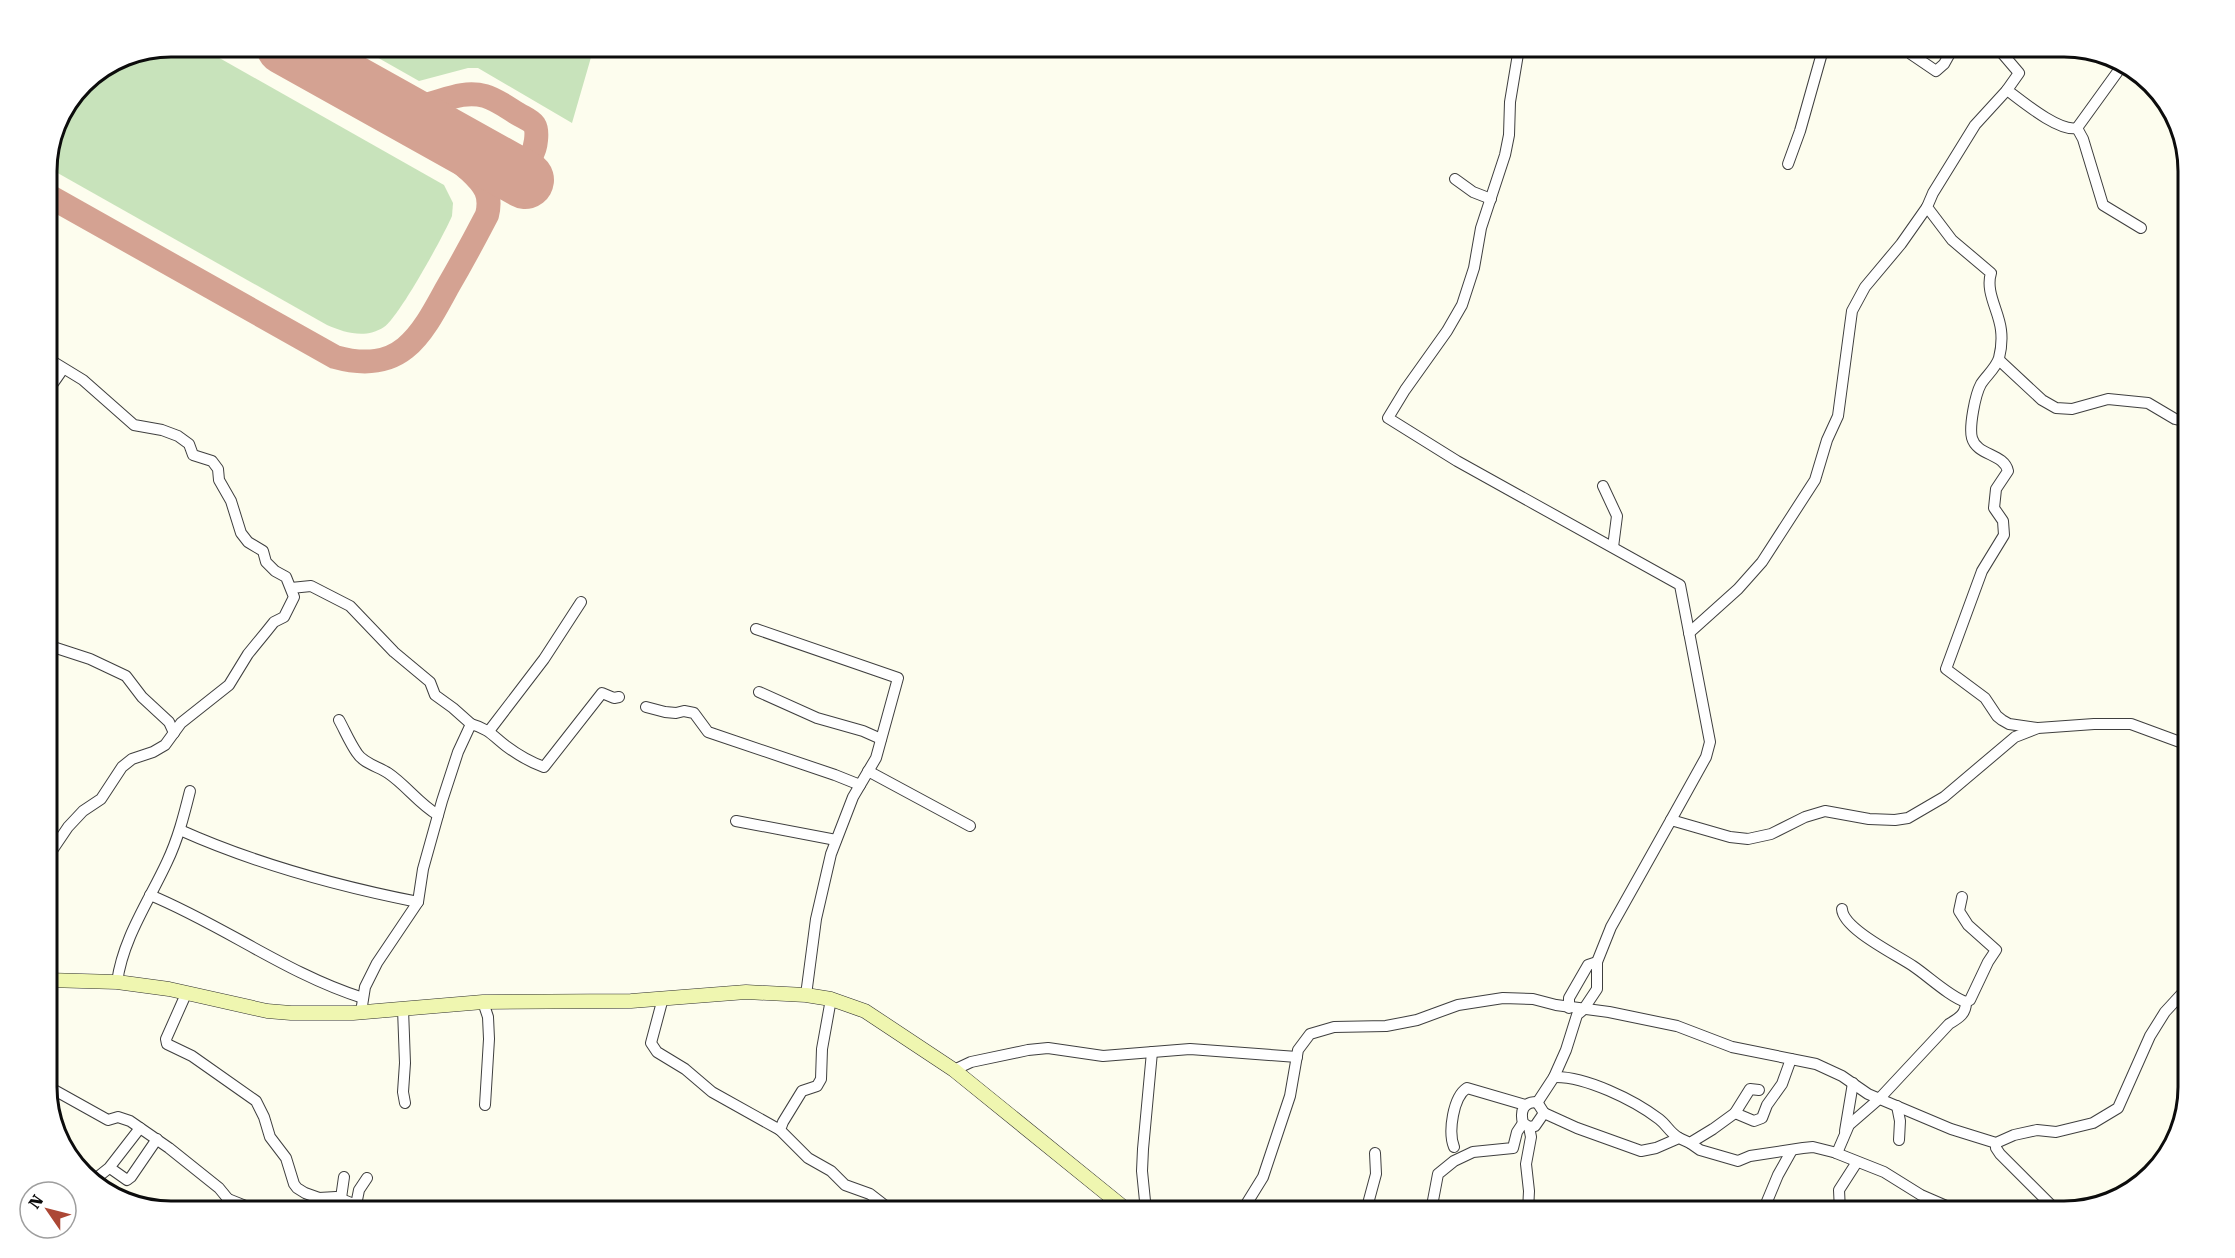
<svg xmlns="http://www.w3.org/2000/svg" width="2235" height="1258" font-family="'Roboto Serif',serif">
<rect width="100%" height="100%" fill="#fdfdee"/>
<g fill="#c8e3bb">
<path d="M171,47H200L444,185L453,203L452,216C444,235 399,317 384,327C366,339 345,333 327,325L47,167L56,123L83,83L124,56Z"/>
<polygon points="359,47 594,47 572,123 478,68 468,68 419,81"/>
</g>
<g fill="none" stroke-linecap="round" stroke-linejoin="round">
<g stroke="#d4a292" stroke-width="24">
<path d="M386,103C395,105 404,107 413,107C438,105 459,89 485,96C496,99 508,108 518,114C532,122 538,122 536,140C535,153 528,163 517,171C503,181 474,177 462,164C454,154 450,143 441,134"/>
<path d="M47,195L335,357C400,375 420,338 447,288C461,264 474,240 487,215C492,195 485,185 470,171"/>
</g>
<polyline stroke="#d4a292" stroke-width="58" points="285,46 525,180"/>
<defs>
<g id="street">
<polyline points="1516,46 1518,54 1510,102 1509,135 1505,155 1481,228 1474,268 1462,305 1447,331 1405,390 1388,418 1457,461 1680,585 1710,742 1706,757 1671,820"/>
<path d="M1996,46L2019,73L2007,90C2023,102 2059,132 2077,128"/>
<polyline points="1911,54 1936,71 1944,64 1954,46"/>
<polyline points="2124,63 2077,128 2083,139 2103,205 2141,228"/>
<path d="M2007,90L1975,125L1933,193L1927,207L1952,240L1991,273C1985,292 1999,311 2001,330C2002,338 2001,350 1999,358C1996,368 1986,376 1981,384C1975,395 1969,427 1972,438C1977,456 2004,453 2008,471L1996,489L1994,508L2003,521L2004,535L1982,571L1946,669L1985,698L1997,716L2002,720L2009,724L2037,728"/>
<polyline points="1788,164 1800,131 1824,46"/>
<polyline points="1455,179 1473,192 1491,199"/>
<polyline points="47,358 83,380 134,425 162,430 178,436 189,444 193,455 212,461 218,469 219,480 231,501 241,533 248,542 263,551 266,562 275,571 286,577 294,597 284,617 274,622 266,632 248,654 229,685 181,723 165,745 153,752 132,759 122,767 101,799 83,811 68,827 47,858"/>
<polyline points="1999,360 2042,400 2056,408 2072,409 2108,399 2148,403 2175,419 2188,422"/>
<polyline points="47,392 63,369"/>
<polyline points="1603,486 1617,516 1613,547"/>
<polyline points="291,588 311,586 350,606 394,652 430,682 435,695 453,708 471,724"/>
<polyline points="756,629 898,678 876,758 853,797 831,854 816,919 806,995"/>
<polyline points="1689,633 1738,589 1762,562 1815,480 1827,440 1838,416 1852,311 1865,287 1901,244 1927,207"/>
<polyline points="47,645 90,659 126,676 142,697 169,722 174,733"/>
<polyline points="759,692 817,718 863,731 881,739"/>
<polyline points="646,707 665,712 676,713 684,711 694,713 708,732 835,775 860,785"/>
<path d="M339,720C345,731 350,743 357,753C363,763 379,767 388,773C406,785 419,804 438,815"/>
<polyline points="489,731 544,659 581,602"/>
<polyline points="868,771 970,826"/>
<polyline points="736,821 836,840"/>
<path d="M180,830C256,864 337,886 418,902"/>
<path d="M150,895C223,925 287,974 363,998"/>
<path d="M1842,909C1843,929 1897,955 1913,966C1928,976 1950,997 1966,1002L1970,1000L1988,962L1996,950L1968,925L1959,911L1962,897"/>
<path d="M117,982C123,938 149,901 167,862C178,839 184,815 190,791"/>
<polyline points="186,994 166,1039 167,1044 192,1056 256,1101 264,1117 270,1137 286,1158 294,1184 297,1188 305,1193 319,1198 336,1197 356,1205 359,1190 367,1178"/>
<polyline points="663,998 651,1043 657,1052 685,1069 712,1092 780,1130"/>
<polyline points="831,999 822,1049 821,1079 817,1086 802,1091 783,1122 780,1130 808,1158 831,1171 845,1185 870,1194 892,1211"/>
<polyline points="483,1002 488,1017 489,1039 485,1105"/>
<polyline points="1569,1008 1569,998 1588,965 1597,962"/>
<polyline points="403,1009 405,1063 403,1092 405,1103"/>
<path d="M361,1012L365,987L377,963L418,902L423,869L442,801L458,752L471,724C489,729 493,736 506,746C518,755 530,762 544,767L602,693L614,698L619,697"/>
<polyline points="954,1070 971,1062 1028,1050 1048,1048 1103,1056 1190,1049 1297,1057"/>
<path d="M1554,1077C1585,1076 1634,1100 1659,1119C1667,1125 1669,1132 1679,1138"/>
<polyline points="47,1086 108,1120 118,1117 130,1121 169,1148 219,1188 228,1199 231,1211"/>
<polyline points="1537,1103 1554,1077 1566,1050 1577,1015 1583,1010 1597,989 1597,962 1611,927 1671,820 1730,837 1748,839 1771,834 1805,817 1825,811 1869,819 1895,820 1908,818 1944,797 2015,737 2038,728 2094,724 2131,724 2188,745"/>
<polyline points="1897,1106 1900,1121 1899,1140"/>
<polyline points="1544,1113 1577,1128 1641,1151 1656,1148 1679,1138 1690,1143 1713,1129 1735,1113 1750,1089 1759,1090"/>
<polyline points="1735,1113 1754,1121 1762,1118 1767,1105 1782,1084 1791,1059"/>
<polyline points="1845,1131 1853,1083"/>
<path d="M1690,1143L1700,1150L1738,1161L1750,1156L1803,1148L1813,1147L1837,1153L1849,1125L1879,1099L1949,1024C1959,1018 1966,1014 1966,1002"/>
<polyline points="1996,1143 1996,1148 2000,1154 2057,1211"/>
<path d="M1454,1147C1448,1132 1453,1097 1467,1088L1525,1105"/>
<polyline points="1836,1153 1884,1172 1921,1195 1958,1211"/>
<polyline points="110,1168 127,1180 131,1177 157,1139"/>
<polyline points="94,1180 109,1168 140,1128"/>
<polyline points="341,1198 344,1177"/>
<polyline points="222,1211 228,1199 258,1211"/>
<polyline points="1146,1211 1142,1171 1143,1149 1152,1052"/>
<polyline points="1242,1211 1263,1177 1290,1096 1298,1050 1310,1034 1334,1027 1386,1026 1417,1020 1458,1005 1503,998 1533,999 1556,1005 1609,1012 1677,1026 1732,1047 1816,1064 1842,1076 1868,1094 1951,1129 1996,1143 2014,1135 2037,1130 2056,1132 2093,1123 2118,1108 2150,1036 2165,1012 2188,987"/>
<polyline points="1366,1211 1376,1174 1375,1153"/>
<polyline points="1431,1211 1438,1174 1454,1161 1473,1152 1513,1148 1517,1132 1523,1123"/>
<path d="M1528,1211L1529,1191L1526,1164L1531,1137L1529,1127L1523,1123C1520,1111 1523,1102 1537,1102L1544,1113L1535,1126L1529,1127"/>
<polyline points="1763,1211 1778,1175 1792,1150"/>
<polyline points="1840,1211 1839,1190 1857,1162"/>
</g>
<polyline id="secondary" points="47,980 117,982 169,989 267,1011 291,1013 353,1013 483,1002 631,1001 746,992 806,995 831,999 865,1011 954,1070 1128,1211"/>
</defs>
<use href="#street" stroke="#3f3f3f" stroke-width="12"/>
<use href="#secondary" stroke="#2e2e2e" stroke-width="15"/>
<use href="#street" stroke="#fff" stroke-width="10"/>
<use href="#secondary" stroke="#eff6b0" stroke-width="14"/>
</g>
<path d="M0 0H2235V1258H0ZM171 57H2064A114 114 0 0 1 2178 171V1087A114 114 0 0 1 2064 1201H171A114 114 0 0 1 57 1087V171A114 114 0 0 1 171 57Z" fill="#fff" fill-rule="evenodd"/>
<path fill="none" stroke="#0c0c0c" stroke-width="3" d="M171 57H2064A114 114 0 0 1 2178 171V1087A114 114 0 0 1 2064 1201H171A114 114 0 0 1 57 1087V171A114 114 0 0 1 171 57Z"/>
<g transform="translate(48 1210) rotate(305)"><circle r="28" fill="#ffffff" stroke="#9e9e9e" stroke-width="1.5"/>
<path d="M0-4.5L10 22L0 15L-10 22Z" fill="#ac4735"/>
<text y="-9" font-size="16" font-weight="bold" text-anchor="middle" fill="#0c0c0c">N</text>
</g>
</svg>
